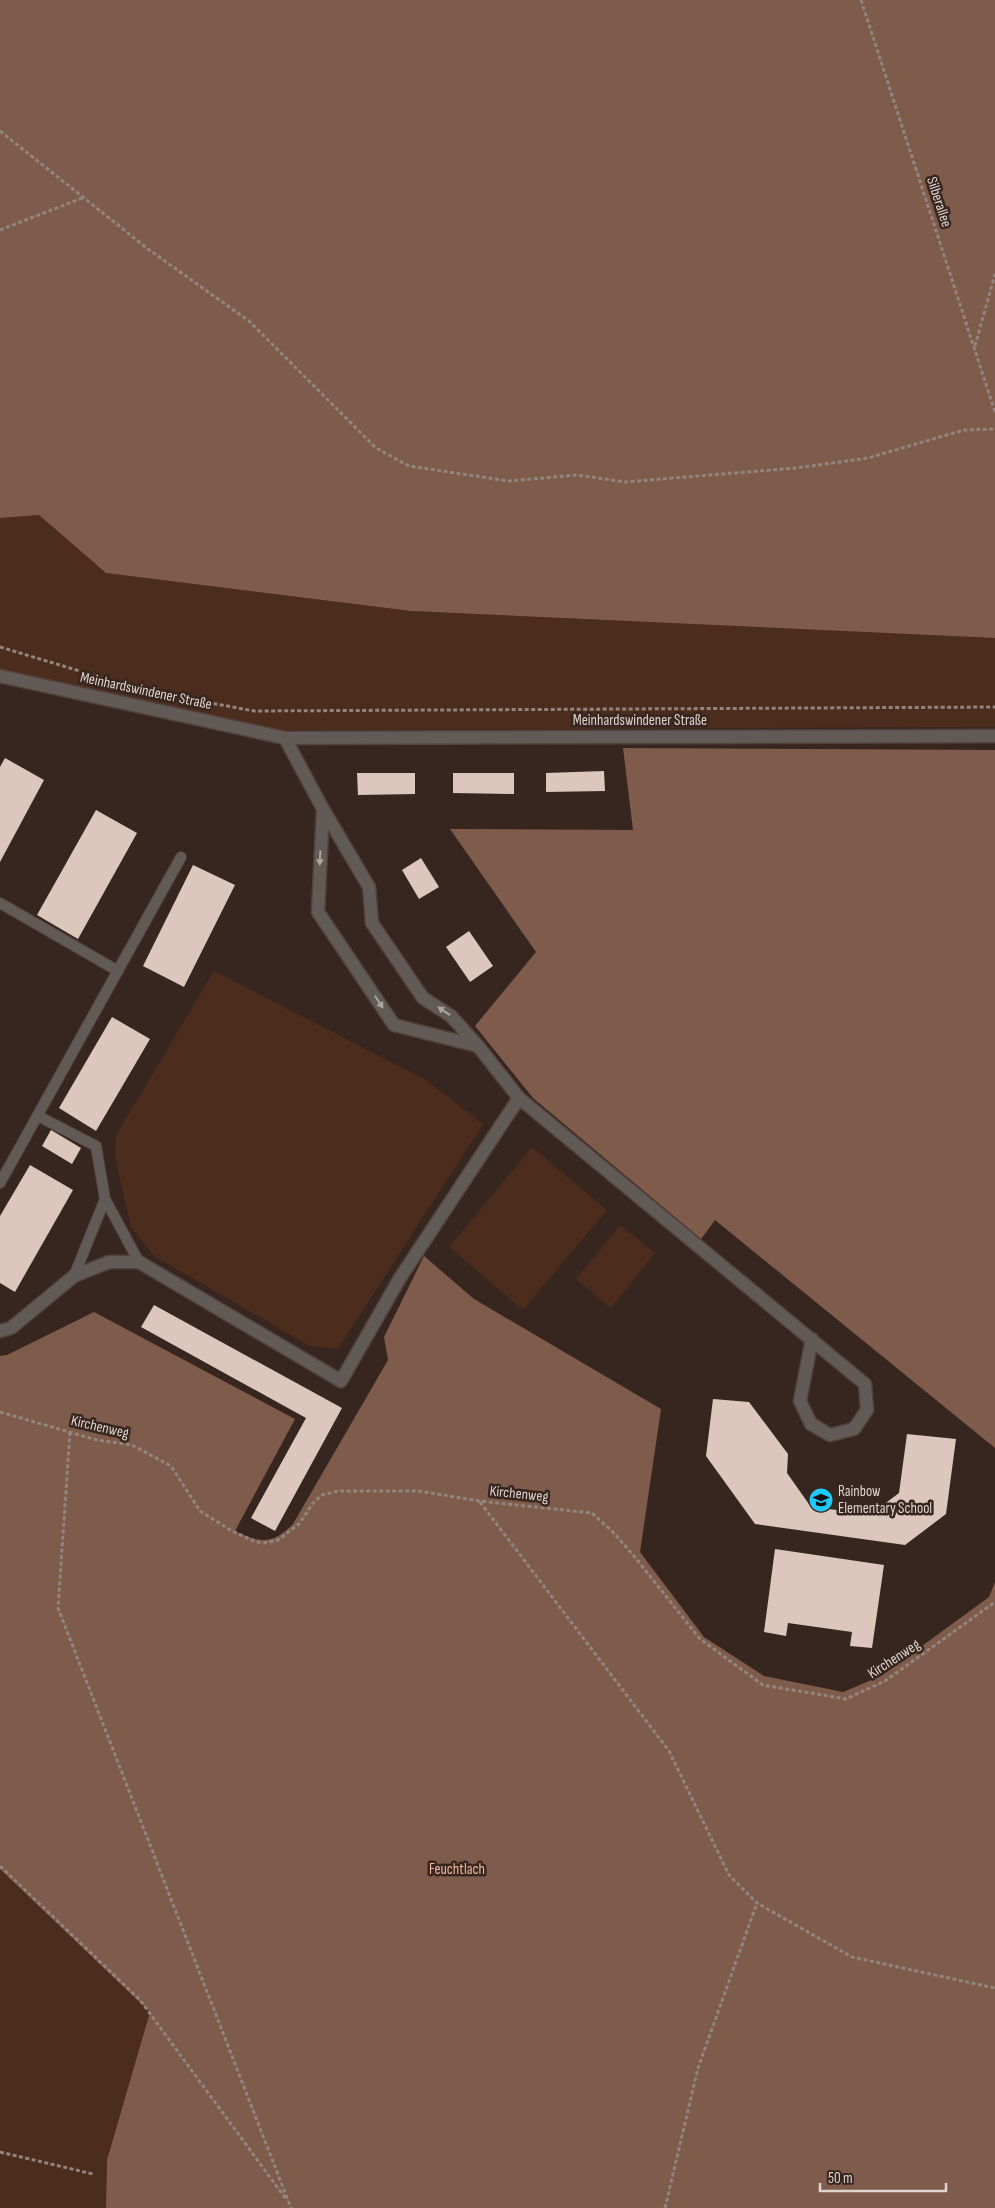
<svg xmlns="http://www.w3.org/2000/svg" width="995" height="2208" font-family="'Sofia Sans Condensed',sans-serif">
<rect width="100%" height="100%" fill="#37261f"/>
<g fill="#4b2c1d">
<polygon points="39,515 106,573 411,611 995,638 995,727 281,730 5,674 0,672 0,518"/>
<polygon points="214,971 426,1080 483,1124 338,1349 310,1346 154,1256 131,1227 115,1157 116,1135"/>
<polygon points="532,1147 607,1210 523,1310 449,1247"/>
<polygon points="620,1225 655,1253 611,1308 576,1279"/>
<polygon points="0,1869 150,2012 107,2160 106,2208 0,2208"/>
</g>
<g fill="#7f5b4b">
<polygon points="0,0 995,0 995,638 411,611 106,573 39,515 0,518"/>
<polygon points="623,748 995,750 995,1448 715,1220 701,1239 533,1098 475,1026 536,952 450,829 633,830"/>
<path d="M424,1256L474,1299L661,1409L640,1552L704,1637L764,1676L843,1692L881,1676L989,1597L995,1582V2208H106L107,2160L150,2012L0,1869V1356L7,1355L94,1312L295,1419L235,1531C261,1543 272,1545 293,1524L388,1360L384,1337Z"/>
</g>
<g fill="#dcc7bd">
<polygon points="5,758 44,780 0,862 0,767"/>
<polygon points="604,771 605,791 546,792 546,773"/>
<polygon points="357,773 415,773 415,794 358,795"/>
<polygon points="453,773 514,773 514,794 453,793"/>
<polygon points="96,810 137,833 78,939 37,915"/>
<polygon points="421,858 439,887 419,899 402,870"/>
<polygon points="193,865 235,885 184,987 143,966"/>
<polygon points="469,931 493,966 470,982 446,947"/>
<polygon points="112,1017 150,1039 96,1131 59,1108"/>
<polygon points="51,1130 81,1148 72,1164 42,1146"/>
<polygon points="30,1165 73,1190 15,1292 0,1283 0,1216"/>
<polygon points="154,1305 342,1408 275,1531 251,1518 306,1418 141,1327"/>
<polygon points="713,1399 749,1402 788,1454 787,1473 811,1507 871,1514 899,1493 907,1434 956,1439 946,1514 905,1545 755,1524 706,1456"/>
<polygon points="775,1549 884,1565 872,1648 850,1646 852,1632 788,1623 786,1636 764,1632"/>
</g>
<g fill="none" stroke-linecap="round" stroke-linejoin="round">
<defs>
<g id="service">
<polyline points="0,903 118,971"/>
<polyline points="38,1116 96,1146 105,1199 139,1262"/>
<polyline points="0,1183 181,857"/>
<polyline points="74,1276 105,1199"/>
</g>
<g id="minor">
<polyline points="323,809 318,912 394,1025 478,1046"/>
<polyline points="519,1098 865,1384 867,1410 854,1429 830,1435 811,1424 800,1401 812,1339"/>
<polyline points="0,1331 11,1328 74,1276 109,1262 139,1262 341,1381 400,1278 519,1098 478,1046 451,1016 423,998 372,923 369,887 323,809 285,738"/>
</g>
<polyline id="tertiary" points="0,676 285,738 995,736"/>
</defs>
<use href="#service" stroke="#52423b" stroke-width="12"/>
<use href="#minor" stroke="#52423b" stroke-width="15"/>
<use href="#tertiary" stroke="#52423b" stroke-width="15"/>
<g stroke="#92847e" stroke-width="3" stroke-dasharray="4 2.5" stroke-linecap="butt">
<polyline points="861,0 995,412"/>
<polyline points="0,131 148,249 249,321 376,448 409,466 509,481 577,475 625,482 796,468 868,458 964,430 995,429"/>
<polyline points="0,230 85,197"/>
<polyline points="975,346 995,274"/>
<polyline points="0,647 146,691 254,711 995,707"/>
<polyline points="0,1412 97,1440 132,1445 171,1466 200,1511 232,1531 256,1542 264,1543 278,1540 299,1524 313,1503 322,1495 338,1491 419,1491 479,1501 592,1513 613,1532 634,1556 700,1639 763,1685 846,1699 885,1681 995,1602"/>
<polyline points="70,1432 58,1608 291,2208"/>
<polyline points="480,1502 669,1751 729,1875 757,1903 852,1957 995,1988"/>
<polyline points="0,1866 140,2000 286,2199"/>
<polyline points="0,2152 93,2174"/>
<polyline points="665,2208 698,2068 757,1903"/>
</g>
<use href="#service" stroke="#625a56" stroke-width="10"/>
<use href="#minor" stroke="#625a56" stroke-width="12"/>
<use href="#tertiary" stroke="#625a56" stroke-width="12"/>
</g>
<defs><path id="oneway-solid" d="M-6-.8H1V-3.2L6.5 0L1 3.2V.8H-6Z" transform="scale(1.25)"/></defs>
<g fill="#ada39f">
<use href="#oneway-solid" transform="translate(320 858) rotate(93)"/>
<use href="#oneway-solid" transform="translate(379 1002) rotate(57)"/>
<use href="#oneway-solid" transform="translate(444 1011) rotate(-146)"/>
</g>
<defs>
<symbol id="school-disc" viewBox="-11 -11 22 22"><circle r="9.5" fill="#1fc9fd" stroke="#37261f"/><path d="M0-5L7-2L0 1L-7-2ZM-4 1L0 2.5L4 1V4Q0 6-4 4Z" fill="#111"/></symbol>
</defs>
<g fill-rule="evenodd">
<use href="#school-disc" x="807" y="1486" width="28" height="28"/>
</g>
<g text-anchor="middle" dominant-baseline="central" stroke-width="5" stroke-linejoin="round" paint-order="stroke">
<g font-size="15" fill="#dfd4cf" stroke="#37261f">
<text transform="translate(939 202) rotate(72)">Silberallee</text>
<text transform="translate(146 691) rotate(12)">Meinhardswindener Straße</text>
<text x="640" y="720">Meinhardswindener Straße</text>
<text transform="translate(100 1427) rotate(13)">Kirchenweg</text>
<text transform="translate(519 1494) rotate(6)">Kirchenweg</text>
<text transform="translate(894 1659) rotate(-33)">Kirchenweg</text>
</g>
<g font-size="15" fill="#dfd4cf" stroke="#37261f" text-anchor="start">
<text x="838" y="1491">Rainbow<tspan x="838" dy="17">Elementary School</tspan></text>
</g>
<g font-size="15" fill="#f7b89b" stroke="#37261f">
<text x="457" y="1869">Feuchtlach</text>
</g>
</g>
<path d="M820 2183v8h126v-8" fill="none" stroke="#dfd4cf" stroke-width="2.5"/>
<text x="828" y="2183" font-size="15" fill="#dfd4cf" stroke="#37261f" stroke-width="4" paint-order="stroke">50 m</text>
</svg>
